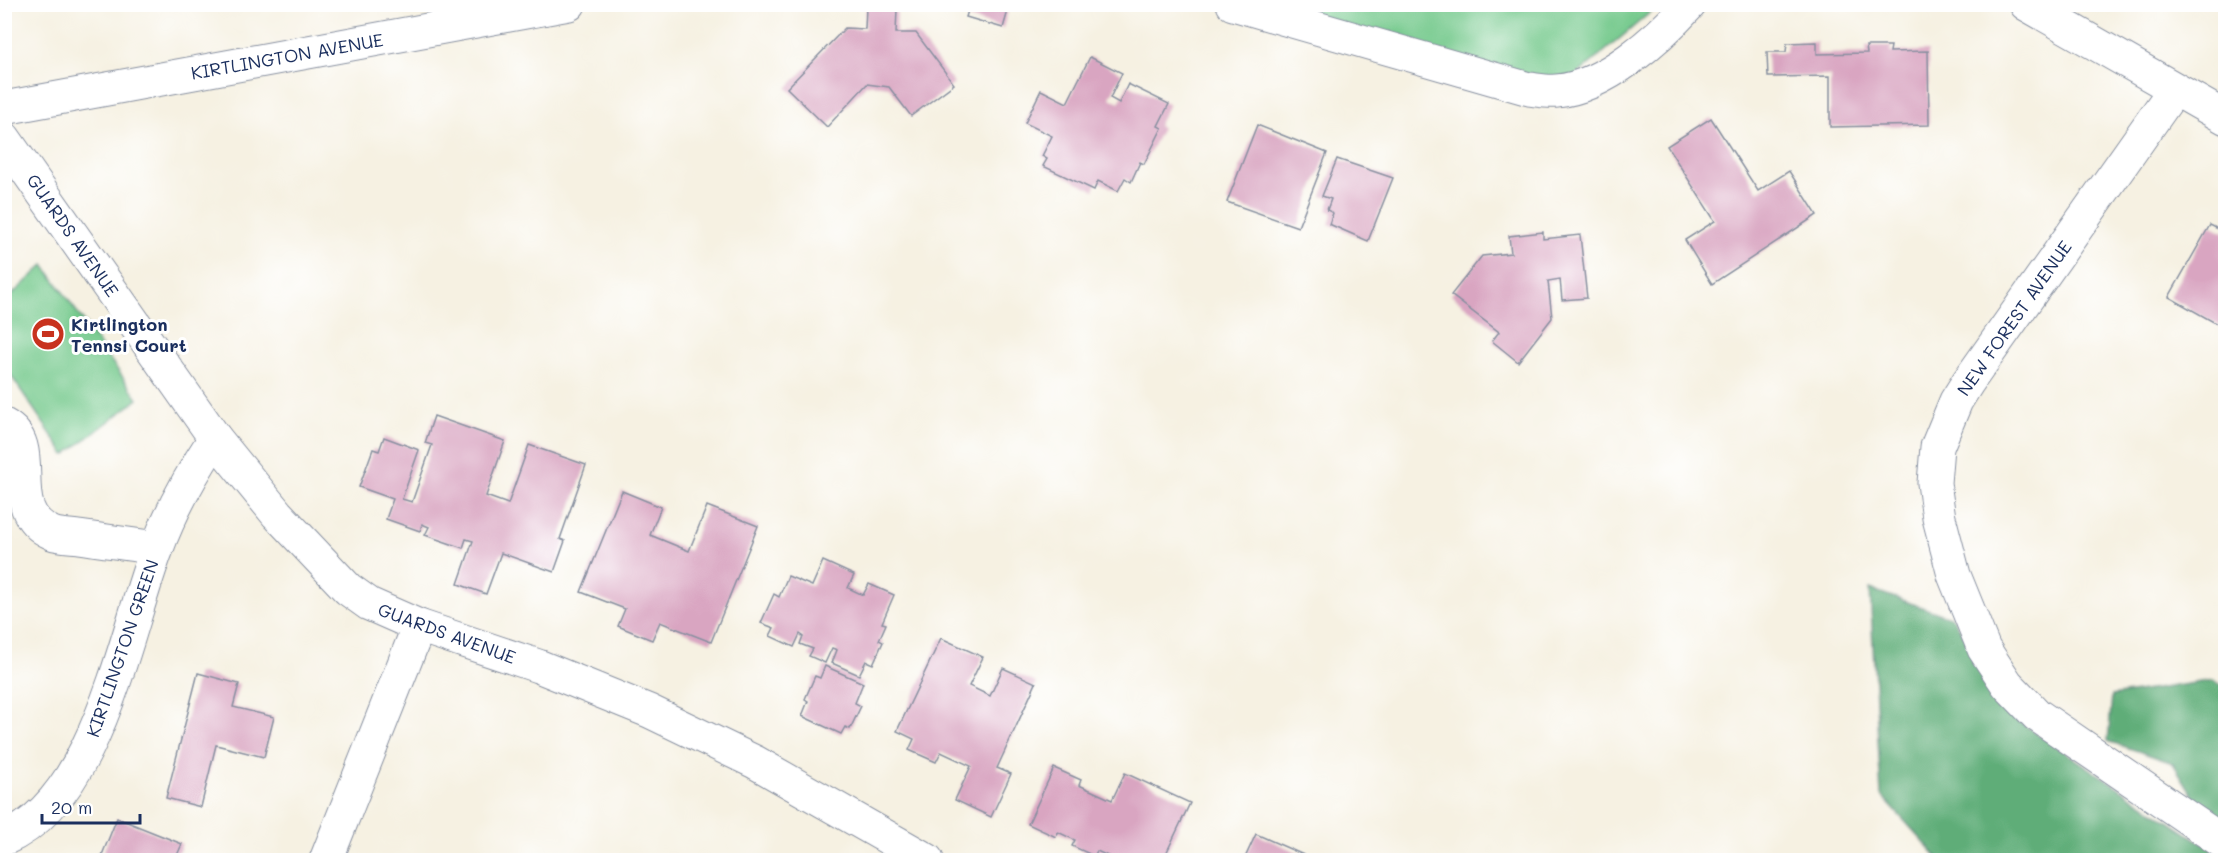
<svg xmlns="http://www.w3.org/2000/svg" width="2230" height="865" font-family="Mali,sans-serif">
<rect width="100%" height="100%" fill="#fff"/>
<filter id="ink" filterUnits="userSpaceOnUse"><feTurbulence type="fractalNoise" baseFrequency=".0167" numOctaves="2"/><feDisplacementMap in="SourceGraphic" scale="12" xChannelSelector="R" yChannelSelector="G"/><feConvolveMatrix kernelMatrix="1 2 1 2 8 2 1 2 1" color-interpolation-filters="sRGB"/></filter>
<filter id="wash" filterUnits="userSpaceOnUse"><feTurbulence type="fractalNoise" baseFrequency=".008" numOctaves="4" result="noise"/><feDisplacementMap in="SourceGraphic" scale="24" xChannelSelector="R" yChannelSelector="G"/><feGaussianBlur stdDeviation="1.35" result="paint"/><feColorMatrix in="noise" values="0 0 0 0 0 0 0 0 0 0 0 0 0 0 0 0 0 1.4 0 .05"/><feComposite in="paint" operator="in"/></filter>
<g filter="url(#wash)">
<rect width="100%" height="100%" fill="#f6f1e2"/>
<g fill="#74c98c" stroke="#487c75" stroke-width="1.5">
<polygon points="1268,5 1659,5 1558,91"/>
<polygon points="44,265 138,399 65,455 5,367 5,301"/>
</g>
<g fill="#5fad78" stroke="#3d6e6b" stroke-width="1.5">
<polygon points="1870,589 1953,618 2018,721 2225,858 2225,860 1940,860 1881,795"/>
<polygon points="2213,680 2225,687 2225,835 2213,828 2173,763 2108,741 2112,696"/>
</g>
<g id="blocks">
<g fill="#d9a5c1">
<polygon points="970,4 1010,4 1003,28 966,17"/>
<polygon points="866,7 897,9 896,33 916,33 954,84 911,116 889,87 867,84 827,127 787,88 845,28 865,29"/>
<polygon points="1817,42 1817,54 1867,53 1866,46 1891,46 1890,52 1928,51 1929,125 1830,127 1830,76 1768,77 1767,52 1786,52 1787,43"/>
<polygon points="1090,57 1122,73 1110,98 1119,103 1128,84 1169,104 1158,126 1162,128 1144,164 1140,162 1131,182 1125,178 1118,191 1098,181 1094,190 1043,166 1047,159 1042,156 1052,136 1025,123 1041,90 1067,103"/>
<polygon points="1711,118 1758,191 1789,171 1817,215 1712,284 1685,240 1715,221 1667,146"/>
<polygon points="1257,125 1327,153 1298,227 1227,202"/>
<polygon points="1337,159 1393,178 1368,241 1329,224 1333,213 1327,210 1331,199 1322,196"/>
<polygon points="2210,225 2226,233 2226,329 2169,297"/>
<polygon points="1543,232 1543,239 1580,235 1587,298 1562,300 1560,279 1548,281 1552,318 1518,362 1492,341 1499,332 1451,295 1482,256 1511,253 1509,236"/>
<polygon points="434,416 505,441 486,496 508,504 529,445 586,465 560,539 565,541 554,572 501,553 486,594 458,584 473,541 466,539 463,548 425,535 429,527 422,524 420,531 386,519 393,499 359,487 373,449 379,451 384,437 419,450 402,499 412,502 432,445 425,443"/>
<polygon points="622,491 661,507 650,535 689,551 707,506 758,526 711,642 660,622 652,640 618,626 625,609 581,592"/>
<polygon points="823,561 854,575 848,588 863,595 869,584 894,595 882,623 886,624 879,640 883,642 873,664 866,661 859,675 832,663 837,650 832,648 825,663 809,656 813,649 800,644 803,636 800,634 794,647 770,636 774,628 761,623 774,594 779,597 788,576 812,586"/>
<polygon points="941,638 983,657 969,686 990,696 1003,668 1036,683 997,768 1011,774 991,817 955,800 971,766 941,752 936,762 909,750 914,739 897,731"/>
<polygon points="825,666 863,683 855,703 861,706 850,729 845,727 841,734 802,716 808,701 805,699 815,676 820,678"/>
<polygon points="198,673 239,684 233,707 274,717 264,757 216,745 201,807 166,798"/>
<polygon points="1054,768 1081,780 1079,785 1112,800 1125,773 1190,803 1163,860 1113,860 1114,859 1097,851 1094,856 1072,846 1075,840 1058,832 1056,837 1028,824"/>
<polygon points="117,818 182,844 175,860 100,860"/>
<polygon points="1256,834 1315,860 1244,860"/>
</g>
</g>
</g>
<g filter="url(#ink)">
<use href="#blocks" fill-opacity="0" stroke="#8890a0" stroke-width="1.5"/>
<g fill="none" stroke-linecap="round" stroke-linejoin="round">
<defs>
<g id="minor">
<path d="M1233,4L1529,89C1538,90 1548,92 1557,91C1605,87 1659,38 1690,4"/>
<polyline points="2026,4 2226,118"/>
<polyline points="2174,90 1968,382 1956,401 1937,447 1934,483 1939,518 1954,575 1984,649 2007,684 2037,715 2226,844"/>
<polyline points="4,108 569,4"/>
<polyline points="4,138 215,438 277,514 348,589 369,604 419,626 538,666 649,711 755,762 927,860"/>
<path d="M4,425C45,447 0,510 52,533C60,536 71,536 79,537C105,541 131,544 157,548"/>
<path d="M4,839C97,800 124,636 156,551C170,512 192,473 215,438"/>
<polyline points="326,860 419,626"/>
</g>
</defs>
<use href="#minor" stroke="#8890a0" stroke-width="35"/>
<use href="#minor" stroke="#fff" stroke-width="33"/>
</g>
</g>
<defs>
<symbol id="stadium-disc" viewBox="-11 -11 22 22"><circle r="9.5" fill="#c8321e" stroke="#fff"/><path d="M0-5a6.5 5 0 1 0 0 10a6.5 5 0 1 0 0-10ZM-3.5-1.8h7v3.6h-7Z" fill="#fff"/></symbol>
</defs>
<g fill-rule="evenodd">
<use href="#stadium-disc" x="29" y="315" width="38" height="38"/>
</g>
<g text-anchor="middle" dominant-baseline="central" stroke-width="6" stroke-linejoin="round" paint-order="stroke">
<g font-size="18" fill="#1b2f5e" stroke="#fff">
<text transform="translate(287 56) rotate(-10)">KIRTLINGTON AVENUE</text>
<text transform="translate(73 235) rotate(55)">GUARDS AVENUE</text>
<text transform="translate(2014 318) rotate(-55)">NEW FOREST AVENUE</text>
<text transform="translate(447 633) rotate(20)">GUARDS AVENUE</text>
<text transform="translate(122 648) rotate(-71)">KIRTLINGTON GREEN</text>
</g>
<g font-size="18" font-weight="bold" fill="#1b2f5e" stroke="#fff" text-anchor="start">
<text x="71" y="324">Kirtlington<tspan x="71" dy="21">Tennsi Court</tspan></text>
</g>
</g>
<rect width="2230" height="865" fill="none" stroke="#fff" stroke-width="24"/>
<path d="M42 814v9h98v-9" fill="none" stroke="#1b2f5e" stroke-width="3"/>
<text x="51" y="814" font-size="18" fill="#1b2f5e" stroke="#ffffff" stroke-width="4.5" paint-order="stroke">20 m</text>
</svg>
